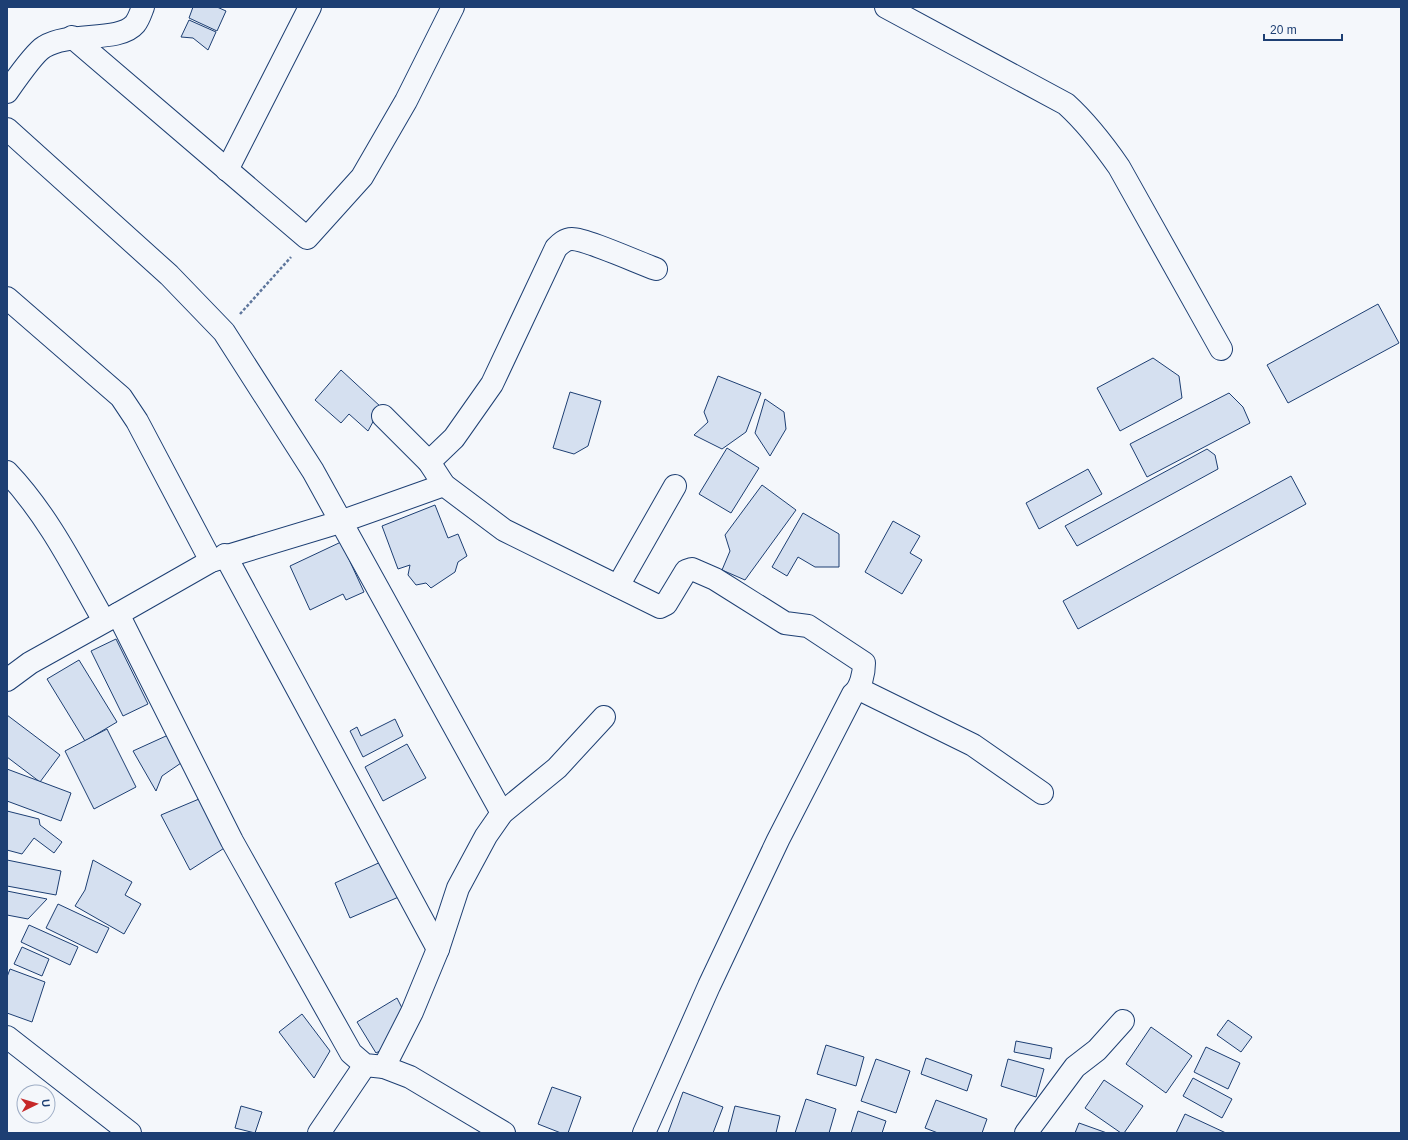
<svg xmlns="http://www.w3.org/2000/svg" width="1408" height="1140" font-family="Arial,sans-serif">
<rect width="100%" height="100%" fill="#f4f7fb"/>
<g fill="#d5e0f0" stroke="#1d3f73">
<polygon points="193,7 217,7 226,11 217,31 189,18"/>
<polygon points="189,20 216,32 208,50 193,38 181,37"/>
<polygon points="1378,304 1399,343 1288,403 1267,365"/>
<polygon points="1153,358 1179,376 1182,398 1120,431 1097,388"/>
<polygon points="341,370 381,407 368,431 349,414 341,423 315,400"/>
<polygon points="718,376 761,393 746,432 722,449 694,435 708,422 704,412"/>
<polygon points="570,392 601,401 588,446 574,454 553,448"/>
<polygon points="1229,393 1243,407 1250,423 1147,477 1130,444"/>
<polygon points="765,399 784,412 786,429 770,456 755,433"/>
<polygon points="727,448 759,468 731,513 699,494"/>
<polygon points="1207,449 1215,455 1218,469 1077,546 1065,526"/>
<polygon points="1088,469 1102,494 1039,529 1026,503"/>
<polygon points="1291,476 1306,504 1078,629 1063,601"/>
<polygon points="762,485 796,510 745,580 722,570 730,551 725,535"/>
<polygon points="435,505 448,538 458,534 467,556 458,562 455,572 431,588 426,583 416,585 408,575 410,565 398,569 382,526"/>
<polygon points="803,513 839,534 839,567 815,567 798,557 787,576 772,567"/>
<polygon points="893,521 920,536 910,553 922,560 902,594 865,572"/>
<polygon points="341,542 364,592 346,600 343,594 310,610 290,566"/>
<polygon points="116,639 148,704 123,716 91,651"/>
<polygon points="79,660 117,722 85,741 47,679"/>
<polygon points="7,715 60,755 40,782 7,757"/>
<polygon points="395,719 403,736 363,757 350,731 357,727 361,736"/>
<polygon points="107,729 136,787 94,809 65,751"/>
<polygon points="166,736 181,747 181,763 162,776 156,791 133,751"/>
<polygon points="407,744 426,778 383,801 365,767"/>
<polygon points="7,769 71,793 61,821 7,801"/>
<polygon points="199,799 229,845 190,870 161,815"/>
<polygon points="7,811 39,819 40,825 62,842 54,853 34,838 22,854 7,850"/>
<polygon points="7,860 61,871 56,895 7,886"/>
<polygon points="93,860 132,882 125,895 141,904 124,934 75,906 85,890"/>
<polygon points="385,860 401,896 350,918 335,883"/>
<polygon points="7,891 47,899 28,919 7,915"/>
<polygon points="58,904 109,928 97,953 46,928"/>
<polygon points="29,925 78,947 70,965 21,942"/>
<polygon points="22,947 49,959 42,976 14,964"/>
<polygon points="10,969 45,982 32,1022 7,1013 7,977"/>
<polygon points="397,998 406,1016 391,1045 376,1053 357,1022"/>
<polygon points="302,1014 330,1051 314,1078 279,1032"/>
<polygon points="1228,1020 1252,1037 1241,1052 1217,1035"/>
<polygon points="1151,1027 1192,1056 1166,1093 1126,1064"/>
<polygon points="1016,1041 1052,1048 1050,1059 1014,1052"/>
<polygon points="826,1045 864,1057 856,1086 817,1074"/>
<polygon points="1206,1047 1240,1063 1228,1089 1194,1072"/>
<polygon points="926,1058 972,1075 967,1091 921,1074"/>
<polygon points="876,1059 910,1071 896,1113 861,1101"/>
<polygon points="1008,1059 1044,1069 1036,1097 1001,1086"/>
<polygon points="1193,1078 1232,1099 1222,1118 1183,1096"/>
<polygon points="1104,1080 1143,1106 1124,1133 1121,1133 1085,1108"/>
<polygon points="552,1087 581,1097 568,1133 561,1133 538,1124"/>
<polygon points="683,1092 723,1107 713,1133 668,1133"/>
<polygon points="806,1099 836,1109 829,1133 795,1133"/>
<polygon points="936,1100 987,1119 982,1133 938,1133 925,1128"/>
<polygon points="241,1106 262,1112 255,1133 235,1128"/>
<polygon points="735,1106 780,1116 776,1133 728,1133"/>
<polygon points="858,1111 886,1121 882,1133 851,1133"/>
<polygon points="1185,1114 1226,1133 1176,1133"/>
<polygon points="1079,1123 1107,1133 1075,1133"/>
</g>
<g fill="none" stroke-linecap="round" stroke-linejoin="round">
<defs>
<g id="minor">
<path d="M886,7L1066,104C1087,123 1103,144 1119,167L1221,349"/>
<polyline points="72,37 307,238 362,177 406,101 453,7"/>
<path d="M7,92C14,82 35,52 44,47C69,31 119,43 135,24C139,19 141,12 143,7"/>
<polyline points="7,129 169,275 224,332 313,471 502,813"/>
<polyline points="227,170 310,7"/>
<polyline points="7,298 121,397 137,421 211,561"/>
<path d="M383,416L429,462L444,485L504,530L660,607L666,604L686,571L692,569L715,579L785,623L808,626L864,663C864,673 861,688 853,694L778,840L709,986L644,1133"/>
<path d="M429,462L454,438L492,384L556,248C560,244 565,239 572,239C586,239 639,263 656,269"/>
<path d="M7,472C48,515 75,570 104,621"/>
<polyline points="225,555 438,949"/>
<polyline points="618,586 675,486"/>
<polyline points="118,614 211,561 340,522 444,485"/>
<polyline points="7,680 30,663 118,614 232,841 351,1053 365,1065 384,1067 410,1077 504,1133"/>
<polyline points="857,691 863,691 973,745 1042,793"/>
<polyline points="7,1037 130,1133"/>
<polyline points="384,1067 412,1012 438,949 458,888 486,836 502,813 557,768 604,717"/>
<polyline points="319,1133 365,1065"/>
<polyline points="1026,1133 1075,1067 1097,1050 1123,1021"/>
</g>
</defs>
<use href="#minor" stroke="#1d3f73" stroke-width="24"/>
<polyline stroke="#5e769c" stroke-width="2.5" stroke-dasharray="3 2" stroke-linecap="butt" points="240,314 291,257"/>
<use href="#minor" stroke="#f4f7fb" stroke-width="22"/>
</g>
<rect width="1408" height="1140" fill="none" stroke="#1d3f73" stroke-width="16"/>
<g transform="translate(36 1104) rotate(85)"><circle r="19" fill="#f4f7fb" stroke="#9eadc5"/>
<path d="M0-3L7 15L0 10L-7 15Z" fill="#c62828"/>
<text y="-6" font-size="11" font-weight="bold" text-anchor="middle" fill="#1d3f73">U</text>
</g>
<path d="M1264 34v6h78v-6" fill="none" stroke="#1d3f73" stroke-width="2"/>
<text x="1270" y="34" font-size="12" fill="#1d3f73" stroke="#f4f7fb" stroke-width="3" paint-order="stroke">20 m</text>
</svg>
